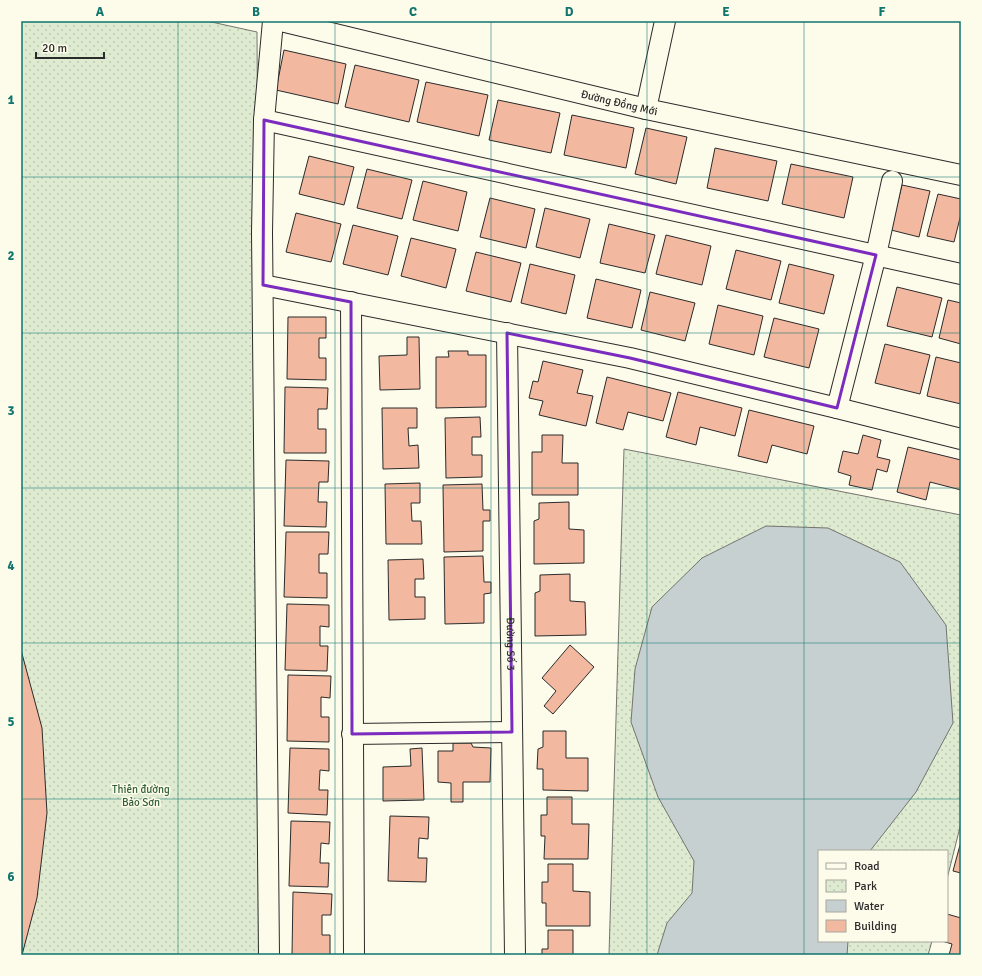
<svg xmlns="http://www.w3.org/2000/svg" width="982" height="976" font-family="Signika,sans-serif">
<defs>
<pattern id="park-dots" width="8" height="8" patternUnits="userSpaceOnUse"><rect width="8" height="8" fill="#deebd1"/><path d="M2 2h.1M6 6h.1" fill="none" stroke="#bfcab4" stroke-width="1.8" stroke-linecap="round"/></pattern>
</defs>
<rect width="100%" height="100%" fill="#fdfbea"/>
<g fill="url(#park-dots)" stroke="#74746e">
<polygon points="21,21 207,21 257,32 262,955 21,955"/>
<polygon points="624,449 961,515 961,823 947,879 947,851 819,851 819,941 932,941 928,955 609,955"/>
</g>
<polygon fill="#c7d0d0" stroke="#74746e" points="766,526 828,528 900,562 946,625 953,723 916,792 870,851 819,851 819,941 848,941 847,955 657,955 667,923 692,893 694,861 658,797 631,722 635,669 652,607 702,558"/>
<g fill="#f2b8a0" stroke="#2b2b2b">
<polygon points="284,50 346,64 338,104 276,90"/>
<polygon points="355,65 419,80 409,122 345,107"/>
<polygon points="426,82 488,95 479,136 417,122"/>
<polygon points="498,100 560,113 551,153 489,140"/>
<polygon points="572,115 634,128 626,168 564,155"/>
<polygon points="646,128 687,137 676,184 635,174"/>
<polygon points="715,148 777,161 768,201 707,188"/>
<polygon points="309,156 354,167 344,205 299,194"/>
<polygon points="791,164 853,177 844,218 782,204"/>
<polygon points="367,169 412,180 402,219 357,208"/>
<polygon points="423,181 467,192 458,231 413,220"/>
<polygon points="902,185 930,191 919,237 891,230"/>
<polygon points="938,194 961,199 961,214 954,242 927,236"/>
<polygon points="490,198 535,209 526,248 480,237"/>
<polygon points="545,208 590,219 580,258 536,247"/>
<polygon points="296,213 341,224 331,262 286,252"/>
<polygon points="609,224 655,235 645,273 600,263"/>
<polygon points="353,225 398,236 388,275 343,264"/>
<polygon points="666,235 711,246 702,285 656,274"/>
<polygon points="411,238 456,249 446,288 401,276"/>
<polygon points="736,250 781,261 771,300 726,289"/>
<polygon points="476,252 521,263 511,302 466,291"/>
<polygon points="530,264 575,275 566,314 521,303"/>
<polygon points="789,264 834,275 824,314 779,303"/>
<polygon points="596,279 641,290 632,328 587,318"/>
<polygon points="897,287 942,298 932,337 887,326"/>
<polygon points="650,292 695,303 685,341 641,330"/>
<polygon points="948,300 961,303 961,344 939,338"/>
<polygon points="718,305 763,316 754,355 709,344"/>
<polygon points="288,317 326,317 326,338 319,338 319,358 326,358 326,380 287,379"/>
<polygon points="774,318 819,329 809,368 764,357"/>
<polygon points="407,337 419,337 420,389 380,390 379,356 407,355"/>
<polygon points="885,344 930,355 920,394 875,383"/>
<polygon points="448,351 468,351 468,355 486,355 486,407 436,408 436,357 449,357"/>
<polygon points="936,357 961,363 961,404 927,396"/>
<polygon points="543,361 583,370 577,393 593,396 586,426 539,415 543,401 529,398 533,381 538,382"/>
<polygon points="607,377 671,393 663,421 628,412 623,430 596,423"/>
<polygon points="285,387 328,388 327,409 318,409 318,429 326,429 326,453 284,453"/>
<polygon points="678,392 742,408 735,436 700,427 696,445 666,437"/>
<polygon points="382,408 417,408 417,428 408,428 409,446 418,445 419,468 383,469"/>
<polygon points="749,410 814,426 807,454 772,445 767,463 738,456"/>
<polygon points="480,417 481,437 472,437 472,455 482,455 482,477 446,478 445,418"/>
<polygon points="542,435 563,435 562,463 578,463 578,495 532,495 532,452 542,452"/>
<polygon points="863,435 881,440 877,457 890,460 887,472 877,469 872,490 849,485 851,476 838,472 843,451 858,454"/>
<polygon points="908,447 961,460 961,490 930,482 926,500 897,492"/>
<polygon points="286,460 329,461 328,482 319,482 318,502 327,502 326,527 284,526"/>
<polygon points="420,483 420,503 411,503 412,521 421,521 422,544 386,544 385,484"/>
<polygon points="482,484 483,510 490,510 490,521 483,521 483,551 444,552 443,485"/>
<polygon points="569,502 569,529 584,530 584,563 534,564 534,521 539,519 539,503"/>
<polygon points="286,532 329,532 328,554 319,554 319,573 327,573 327,598 284,597"/>
<polygon points="483,556 484,582 491,582 491,593 484,594 484,623 445,624 444,557"/>
<polygon points="423,559 424,579 415,579 415,597 425,597 425,619 389,620 388,560"/>
<polygon points="570,574 570,601 585,602 586,635 535,636 535,593 540,591 540,575"/>
<polygon points="287,604 329,605 329,627 320,626 320,646 328,646 327,671 285,670"/>
<polygon points="570,645 594,667 553,714 544,706 556,691 542,678"/>
<polygon points="21,650 42,728 47,813 37,898 22,955"/>
<polygon points="288,675 331,676 330,698 321,697 321,717 329,717 329,742 287,741"/>
<polygon points="543,731 566,731 566,758 588,758 588,791 543,790 543,769 537,769 538,749 543,747"/>
<polygon points="453,743 471,743 473,747 491,748 490,782 463,782 463,802 451,802 451,783 438,782 438,751 453,751"/>
<polygon points="290,748 329,749 329,771 320,770 319,790 328,790 327,815 288,813"/>
<polygon points="422,748 424,800 383,801 383,767 411,766 410,749"/>
<polygon points="547,797 572,797 572,824 589,824 588,859 544,859 545,836 541,836 541,815 547,815"/>
<polygon points="390,816 429,817 428,839 419,838 418,858 427,858 426,882 388,881"/>
<polygon points="291,821 330,822 329,844 321,843 320,863 329,863 328,887 289,886"/>
<polygon points="960,845 961,846 961,873 953,871"/>
<polygon points="548,864 573,864 573,891 590,892 590,926 546,926 546,903 542,903 542,882 548,882"/>
<polygon points="293,892 332,894 331,915 322,915 322,935 330,935 330,955 292,955"/>
<polygon points="947,914 961,918 961,955 949,955 952,944 942,941 947,941"/>
<polygon points="548,930 573,930 573,955 542,955 542,949 548,949"/>
</g>
<g fill="none" stroke-linecap="round" stroke-linejoin="round">
<defs>
<g id="street">
<path id="s1" d="M281,21L646,109L961,175"/>
<polyline points="646,109 665,21"/>
<polyline points="264,120 961,274"/>
<polyline points="263,285 630,358 837,408 961,439"/>
<polyline points="351,302 354,955"/>
<path id="s2" d="M507,333L515,955"/>
<polyline points="837,408 876,255 892,181"/>
<polyline points="352,734 512,732"/>
<polyline points="269,955 262,232 264,120 273,21"/>
</g>
</defs>
<use href="#street" stroke="#2b2b2b" stroke-width="22"/>
<use href="#street" stroke="#fdfbea" stroke-width="20"/>
</g>
<path fill="none" stroke="#7b2cbf" stroke-width="3" stroke-linejoin="round" d="M264,120L876,255L837,408L630,358L507,333L512,732L352,734L351,302L263,285Z"/>
<path fill="none" stroke="#0f766e" stroke-width="1" stroke-opacity="0.55" d="M178,21V955M335,21V955M491,21V955M647,21V955M804,21V955M21,177H961M21,333H961M21,488H961M21,643H961M21,799H961"/>
<g text-anchor="middle" dominant-baseline="central" stroke-width="3" stroke-linejoin="round" paint-order="stroke">
<g font-size="11" fill="#2b2b2b" stroke="#fdfbea">
<text stroke="none"><textPath href="#s1" startOffset="348">Đường Đồng Mới</textPath></text>
<text stroke="none"><textPath href="#s2" startOffset="311">Đường Số 3</textPath></text>
</g>
<g font-size="11" fill="#34623c" stroke="#fdfbea">
<text x="141" y="789">Thiên đường<tspan x="141" dy="13">Bảo Sơn</tspan></text>
</g>
</g>
<rect width="982" height="976" fill="none" stroke="#fdfbea" stroke-width="44"/>
<rect x="818" y="850" width="130" height="92" fill="#fdfbea" stroke="#a9a89e"/>
<rect x="826" y="863" width="20" height="6" fill="#fdfbea" stroke="#a9a89e"/>
<text x="854" y="870" font-size="12" fill="#2b2b2b">Road</text>
<rect x="826" y="880" width="20" height="12" fill="url(#park-dots)" stroke="#a9a89e"/>
<text x="854" y="890" font-size="12" fill="#2b2b2b">Park</text>
<rect x="826" y="900" width="20" height="12" fill="#c7d0d0" stroke="#a9a89e"/>
<text x="854" y="910" font-size="12" fill="#2b2b2b">Water</text>
<rect x="826" y="920" width="20" height="12" fill="#f2b8a0" stroke="#a9a89e"/>
<text x="854" y="930" font-size="12" fill="#2b2b2b">Building</text>
<path d="M36 52v6h68v-6" fill="none" stroke="#2b2b2b" stroke-width="2"/>
<text x="42" y="52" font-size="12" fill="#2b2b2b" stroke="#fdfbea" stroke-width="3" paint-order="stroke">20 m</text>
<rect x="22" y="22" width="938" height="932" fill="none" stroke="#0f766e" stroke-width="1.5"/>
<g font-size="13" text-anchor="middle" font-weight="bold" fill="#0f766e">
<text x="100" y="16">A</text>
<text x="256" y="16">B</text>
<text x="413" y="16">C</text>
<text x="569" y="16">D</text>
<text x="726" y="16">E</text>
<text x="882" y="16">F</text>
<text x="11" y="104">1</text>
<text x="11" y="260">2</text>
<text x="11" y="415">3</text>
<text x="11" y="570">4</text>
<text x="11" y="726">5</text>
<text x="11" y="881">6</text>
</g>
</svg>
